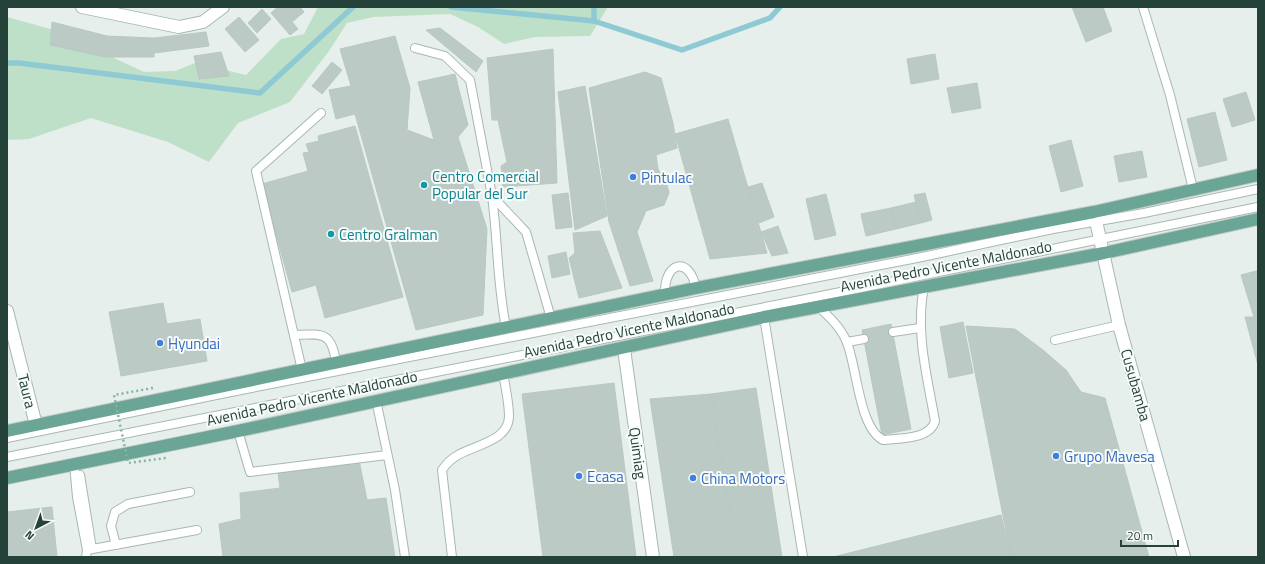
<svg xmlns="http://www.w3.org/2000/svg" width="1265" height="564" font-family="'Titillium Web',sans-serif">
<rect width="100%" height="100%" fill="#e6efeb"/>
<polygon fill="#bfe0c8" points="318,7 608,7 590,36 535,37 504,44 478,27 450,14 373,17 347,23 329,51 290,102 238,123 209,162 168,142 91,118 29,139 7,140 7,17 54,30 144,72 175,71 195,63 246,75 281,39 304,34"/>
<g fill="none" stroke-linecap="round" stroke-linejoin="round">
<g stroke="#8ec9d4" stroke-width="5.5">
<polyline points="451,7 594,21 682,50 770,18 780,7"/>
<polyline points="594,7 594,21"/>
<polyline points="7,63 19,63 260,93 353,7"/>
</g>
</g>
<g fill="#bbcac4" stroke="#b8c9c2">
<polygon points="278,7 300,7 304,12 292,22 298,29 290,35 271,13"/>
<polygon points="1072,7 1103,7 1112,31 1086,42"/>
<polygon points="262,9 271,19 257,33 248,23"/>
<polygon points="239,17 259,40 245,52 225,29"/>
<polygon points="52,22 107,36 154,38 206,32 209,46 154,53 154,57 105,57 50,45"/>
<polygon points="440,28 483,61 476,72 426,30"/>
<polygon points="395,36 410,88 407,130 434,140 418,82 455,74 468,125 458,137 487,229 483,315 416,330 355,114 336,119 329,90 351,86 340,49"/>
<polygon points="553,49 557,183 503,187 501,166 507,162 498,120 492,120 487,58"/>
<polygon points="221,52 229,76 199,79 194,56"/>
<polygon points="935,54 939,79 911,84 907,59"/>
<polygon points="332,62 342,70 322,94 312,86"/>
<polygon points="645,72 661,78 673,123 677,148 656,155 658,169 667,185 669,193 664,205 646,211 637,232 653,281 630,286 609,222 589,88"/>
<polygon points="977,83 981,108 952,113 947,88"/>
<polygon points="585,86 607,216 575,230 558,92"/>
<polygon points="1246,92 1255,120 1232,127 1223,99"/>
<polygon points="1215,112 1227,160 1199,167 1187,119"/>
<polygon points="728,119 767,253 710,259 675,134"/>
<polygon points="355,126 403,297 325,318 316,285 292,292 262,184 308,171 303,153 309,152 306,144 319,141 318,136"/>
<polygon points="1071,140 1083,186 1061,192 1049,146"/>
<polygon points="1142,151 1147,177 1119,182 1114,156"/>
<polygon points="762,183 774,217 759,223 748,187"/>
<polygon points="568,193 572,227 556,229 552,195"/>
<polygon points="925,193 932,220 921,223 914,195"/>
<polygon points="826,194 836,235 815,240 806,199"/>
<polygon points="916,202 921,223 896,229 891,208"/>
<polygon points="891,208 896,229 866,236 861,214"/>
<polygon points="778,226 788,253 772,256 761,232"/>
<polygon points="600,231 622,288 579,298 569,258 575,253 573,233"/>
<polygon points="566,252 570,274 552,278 548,256"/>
<polygon points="1256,271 1258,271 1258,365 1245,317 1254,317 1241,275"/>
<polygon points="163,303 167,324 200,319 207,361 121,376 109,312"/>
<polygon points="963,322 973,373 949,378 940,327"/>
<polygon points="891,324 911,429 882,435 862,330"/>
<polygon points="966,326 1015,329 1043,350 1066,370 1081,392 1105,398 1149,557 1011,557"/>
<polygon points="614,383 636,557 543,557 522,394"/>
<polygon points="756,388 782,557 737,557 711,394"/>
<polygon points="711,394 737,557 674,557 650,399"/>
<polygon points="359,460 367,500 386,498 395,557 223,557 219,524 241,519 240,493 280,488 278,472"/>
<polygon points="52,507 57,557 7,557 7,512"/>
<polygon points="1001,515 1011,557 833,557"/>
</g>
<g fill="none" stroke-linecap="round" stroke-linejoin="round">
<defs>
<g id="service">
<polyline points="1143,7 1170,95 1193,189"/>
<polyline points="415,48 445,56 470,80 492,196 526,232 551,318"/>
<path d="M492,196C498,240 497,284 506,327"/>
<path d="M665,294C664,262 689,255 696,288"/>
<path d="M818,307C829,316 842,329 847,343C857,367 859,428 883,440C898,438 930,440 935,421C927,376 915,331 924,287"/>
<polyline points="764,317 803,557"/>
<polyline points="893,332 920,328"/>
<path d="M294,335C322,334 332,331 336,363"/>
<polyline points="1055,340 1119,325"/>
<polyline points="847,342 864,339"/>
<polyline points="302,370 256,171 321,113"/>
<polyline points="376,400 395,490 405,557"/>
<polyline points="238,431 250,472 387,455"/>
<polyline points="7,438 226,393 922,257 1053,229 1144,213 1258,189"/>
<polyline points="7,457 816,297 1258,207"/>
<polyline points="74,464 77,497 87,550 86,557"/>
<polyline points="80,475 92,549"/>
<polyline points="116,545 111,526 115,512 128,504 190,492"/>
<polyline points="87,550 197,530"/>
<path d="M452,557L442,470C446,464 451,459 458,455C475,445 509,441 509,416C509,402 505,386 503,372"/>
</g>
<g id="minor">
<polyline points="82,7 179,27 203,22 223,7"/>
<polyline points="1094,212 1119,325 1184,557"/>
<polyline points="7,311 36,425"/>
<polyline points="624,349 653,557"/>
</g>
<g id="primary">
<polyline points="7,431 696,288 1094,212 1258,175"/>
<polyline points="7,478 238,431 764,317 1104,253 1258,219"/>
</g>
</defs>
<use href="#service" stroke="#a8b8b2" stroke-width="10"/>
<use href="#minor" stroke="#a8b8b2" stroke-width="14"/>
<use href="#primary" stroke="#c2cac8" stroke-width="14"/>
<use href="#service" stroke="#fff" stroke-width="8"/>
<use href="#minor" stroke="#fff" stroke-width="12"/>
<use href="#primary" stroke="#6aa596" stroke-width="12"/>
<polyline stroke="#86b3a5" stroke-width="2.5" stroke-dasharray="2 3" stroke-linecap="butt" points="153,388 114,395 128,463 166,458"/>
</g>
<g fill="#3f7fe0" stroke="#f7fbf9" stroke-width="1.5">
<circle cx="633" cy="177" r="4"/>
<circle cx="160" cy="343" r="4"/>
<circle cx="1056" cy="456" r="4"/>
<circle cx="579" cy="476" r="4"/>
<circle cx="693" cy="478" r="4"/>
</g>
<g fill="#0f9aa8" stroke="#f7fbf9" stroke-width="1.5">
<circle cx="424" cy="185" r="4"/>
<circle cx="331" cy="234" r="4"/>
</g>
<g text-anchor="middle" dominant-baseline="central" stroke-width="4" stroke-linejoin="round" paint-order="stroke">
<g font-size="15" fill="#0d838f" stroke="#f7fbf9" text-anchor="start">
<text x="432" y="176">Centro Comercial<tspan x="432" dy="17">Popular del Sur</tspan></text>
<text x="339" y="234">Centro Gralman</text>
</g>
<g font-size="15" fill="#366cbe" stroke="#f7fbf9" text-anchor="start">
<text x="641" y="177">Pintulac</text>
<text x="168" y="343">Hyundai</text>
<text x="1064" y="456">Grupo Mavesa</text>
<text x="587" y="476">Ecasa</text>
<text x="701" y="478">China Motors</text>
</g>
<g font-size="15" fill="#24423a" stroke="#f7fbf9">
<text transform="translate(946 266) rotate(-11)">Avenida Pedro Vicente Maldonado</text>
<text transform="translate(629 330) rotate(-12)">Avenida Pedro Vicente Maldonado</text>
<text transform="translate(1136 385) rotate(74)">Cusubamba</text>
<text transform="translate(27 391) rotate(76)">Taura</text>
<text transform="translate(312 398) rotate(-12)">Avenida Pedro Vicente Maldonado</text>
<text transform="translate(638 453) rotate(82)">Quimiag</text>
</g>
</g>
<rect width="1265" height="564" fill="none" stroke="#24423a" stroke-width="16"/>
<g transform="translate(36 528) rotate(221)" stroke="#f7fbf9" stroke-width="3" paint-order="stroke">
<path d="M0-3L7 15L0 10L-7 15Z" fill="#24423a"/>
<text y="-6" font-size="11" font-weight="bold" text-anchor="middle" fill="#24423a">N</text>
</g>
<path d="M1121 540v6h57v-6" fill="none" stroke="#24423a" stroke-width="2"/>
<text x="1127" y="540" font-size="12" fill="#24423a" stroke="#f7fbf9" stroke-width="3" paint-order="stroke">20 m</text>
</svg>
